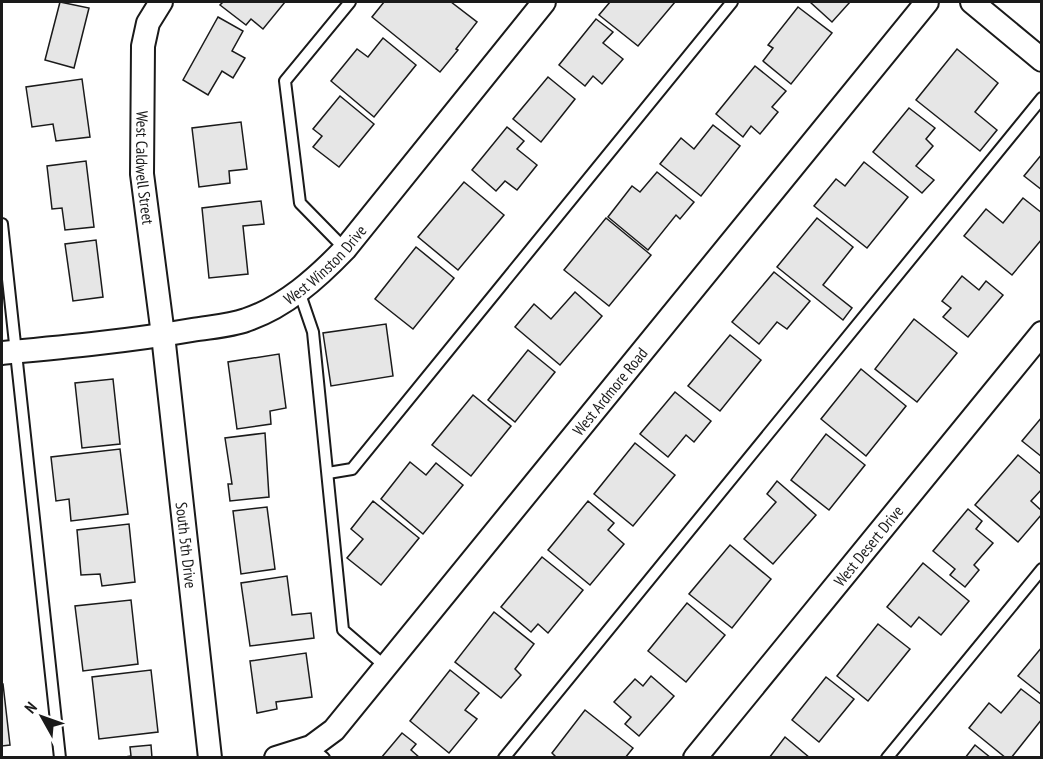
<svg xmlns="http://www.w3.org/2000/svg" width="1043" height="759" font-family="'PT Sans Narrow',sans-serif">
<rect width="100%" height="100%" fill="#fff"/>
<g fill="#e6e6e6" stroke="#1a1a1a" stroke-width="1.5">
<polygon points="60,2 89,8 74,68 45,60"/>
<polygon points="223,2 285,2 263,29 251,19 246,25 220,5"/>
<polygon points="384,2 451,2 477,22 456,49 458,50 440,72 372,17"/>
<polygon points="610,2 675,2 638,46 599,15"/>
<polygon points="810,2 850,2 832,22"/>
<polygon points="798,7 832,33 791,84 763,61 773,48 768,45"/>
<polygon points="218,17 243,31 232,51 245,58 233,78 222,71 208,95 183,80"/>
<polygon points="596,19 613,32 603,43 623,59 602,84 593,76 585,86 559,65"/>
<polygon points="383,38 416,65 374,117 331,81 357,49 368,57"/>
<polygon points="957,49 998,83 975,112 997,130 980,151 916,100"/>
<polygon points="755,66 786,91 772,107 778,112 760,134 751,126 743,137 716,114"/>
<polygon points="548,77 575,99 541,142 513,119"/>
<polygon points="82,79 90,137 56,141 53,124 32,127 26,87"/>
<polygon points="340,96 374,124 339,167 313,147 322,136 313,129"/>
<polygon points="909,108 935,128 926,139 933,146 916,166 934,180 922,193 873,152"/>
<polygon points="241,122 247,169 229,171 230,183 199,187 192,128"/>
<polygon points="713,125 740,146 701,196 660,164 681,138 694,149"/>
<polygon points="507,127 524,141 517,149 537,165 517,190 505,181 496,191 472,170"/>
<polygon points="1042,154 1042,190 1024,176"/>
<polygon points="86,161 94,227 65,230 62,208 52,209 47,166"/>
<polygon points="864,162 908,197 867,248 814,206 836,179 845,186"/>
<polygon points="657,172 694,202 680,219 676,215 648,250 608,217 632,186 640,192"/>
<polygon points="464,182 504,215 458,270 418,237"/>
<polygon points="1023,198 1042,213 1042,239 1012,275 964,236 986,209 1003,223"/>
<polygon points="261,201 264,224 243,226 248,274 209,278 202,208"/>
<polygon points="606,218 651,255 609,306 564,270"/>
<polygon points="817,218 853,247 823,285 852,308 843,320 777,267"/>
<polygon points="96,240 103,297 73,301 65,244"/>
<polygon points="416,247 454,278 413,329 375,299"/>
<polygon points="774,272 810,301 787,329 777,322 759,344 732,322"/>
<polygon points="962,276 979,290 986,281 1003,295 968,337 943,317 951,308 942,301"/>
<polygon points="575,292 602,316 560,365 515,327 534,304 551,319"/>
<polygon points="914,319 957,353 917,402 875,369"/>
<polygon points="386,324 393,376 331,386 323,333"/>
<polygon points="730,335 761,360 720,411 688,386"/>
<polygon points="528,350 555,372 515,422 488,400"/>
<polygon points="279,354 286,408 270,411 271,424 237,429 228,362"/>
<polygon points="861,369 906,406 866,456 821,419"/>
<polygon points="113,379 120,444 82,448 75,383"/>
<polygon points="675,392 711,421 694,442 686,435 668,457 640,434"/>
<polygon points="473,395 511,426 471,476 432,445"/>
<polygon points="1042,417 1042,457 1022,441"/>
<polygon points="265,433 269,497 230,501 228,484 232,484 225,438"/>
<polygon points="826,434 865,465 829,510 791,480"/>
<polygon points="635,443 675,475 633,526 594,494"/>
<polygon points="120,449 128,514 71,521 69,499 56,501 51,457"/>
<polygon points="1018,455 1042,475 1042,489 1031,501 1042,511 1042,514 1018,542 975,505"/>
<polygon points="410,462 426,475 436,463 463,485 423,534 381,499"/>
<polygon points="777,481 816,515 773,564 744,539 776,502 767,494"/>
<polygon points="373,501 419,538 381,585 347,558 363,539 351,529"/>
<polygon points="588,501 614,523 608,530 624,544 590,585 548,550"/>
<polygon points="267,507 275,569 241,574 233,511"/>
<polygon points="968,509 982,521 976,529 993,543 974,565 979,570 965,587 950,575 955,569 933,551"/>
<polygon points="129,524 135,582 102,586 100,574 81,575 77,530"/>
<polygon points="730,545 771,579 732,628 689,594"/>
<polygon points="542,557 583,590 548,633 538,624 531,632 501,607"/>
<polygon points="923,563 969,601 941,635 919,617 911,627 887,607"/>
<polygon points="287,576 292,615 311,613 314,638 250,646 241,583"/>
<polygon points="131,600 138,664 83,671 75,606"/>
<polygon points="687,603 725,635 686,682 648,651"/>
<polygon points="494,612 534,644 515,669 521,675 501,698 455,662"/>
<polygon points="878,624 910,649 868,701 837,676"/>
<polygon points="1042,647 1042,695 1018,676"/>
<polygon points="306,653 312,697 276,702 277,709 257,713 250,661"/>
<polygon points="151,670 158,732 99,739 92,677"/>
<polygon points="450,670 479,693 465,710 477,719 449,753 410,721"/>
<polygon points="651,676 674,696 639,736 625,724 631,717 614,702 635,679 643,686"/>
<polygon points="826,677 854,699 819,742 792,720"/>
<polygon points="2,684 3,684 10,745 2,746"/>
<polygon points="1021,689 1042,705 1042,719 1011,758 1006,758 969,728 989,703 1001,713"/>
<polygon points="585,710 633,748 625,758 557,758 552,753"/>
<polygon points="402,733 416,744 411,750 420,758 381,758"/>
<polygon points="785,737 810,758 769,758"/>
<polygon points="151,745 152,758 119,758 131,756 130,747"/>
<polygon points="975,745 991,758 965,758"/>
</g>
<g fill="none" stroke-linecap="round" stroke-linejoin="round">
<defs>
<g id="service">
<polyline points="2,224 60,758"/>
<polyline points="345,249 300,203 285,81 350,2"/>
<polyline points="299,291 313,332 343,630 386,667"/>
<polyline points="328,473 352,469 732,2"/>
<polyline points="311,747 324,758"/>
<polyline points="504,758 1042,98"/>
<polyline points="887,758 1042,569"/>
</g>
<g id="minor">
<path id="s1" d="M161,2L148,23L143,46L142,174L163,335L210,758"/>
<polyline points="972,2 1042,60"/>
<path id="s2" d="M2,353C65,347 129,341 192,330C209,327 230,326 246,320C285,307 317,278 345,249L544,2"/>
<path id="s3" d="M276,758L311,747L334,730L927,2"/>
<path id="s4" d="M695,758L1042,333"/>
</g>
</defs>
<use href="#service" stroke="#1a1a1a" stroke-width="14"/>
<use href="#minor" stroke="#1a1a1a" stroke-width="26"/>
<use href="#service" stroke="#fff" stroke-width="10"/>
<use href="#minor" stroke="#fff" stroke-width="22"/>
</g>
<g text-anchor="middle" dominant-baseline="central" stroke-width="4.5" stroke-linejoin="round" paint-order="stroke">
<g font-size="16" fill="#1a1a1a" stroke="#fff">
<text stroke="none"><textPath href="#s1" startOffset="170">West Caldwell Street</textPath></text>
<text stroke="none"><textPath href="#s2" startOffset="344">West Winston Drive</textPath></text>
<text stroke="none"><textPath href="#s3" startOffset="502">West Ardmore Road</textPath></text>
<text stroke="none"><textPath href="#s4" startOffset="274">West Desert Drive</textPath></text>
<text stroke="none"><textPath href="#s1" startOffset="550">South 5th Drive</textPath></text>
</g>
</g>
<rect width="1043" height="759" fill="none" stroke="#1a1a1a" stroke-width="6"/>
<g transform="translate(42 717) rotate(310)" stroke="#ffffff" stroke-width="4.5" paint-order="stroke">
<path d="M0-4.5L10 22L0 15L-10 22Z" fill="#1a1a1a"/>
<text y="-9" font-size="16" font-weight="bold" text-anchor="middle" fill="#1a1a1a">N</text>
</g>
</svg>
